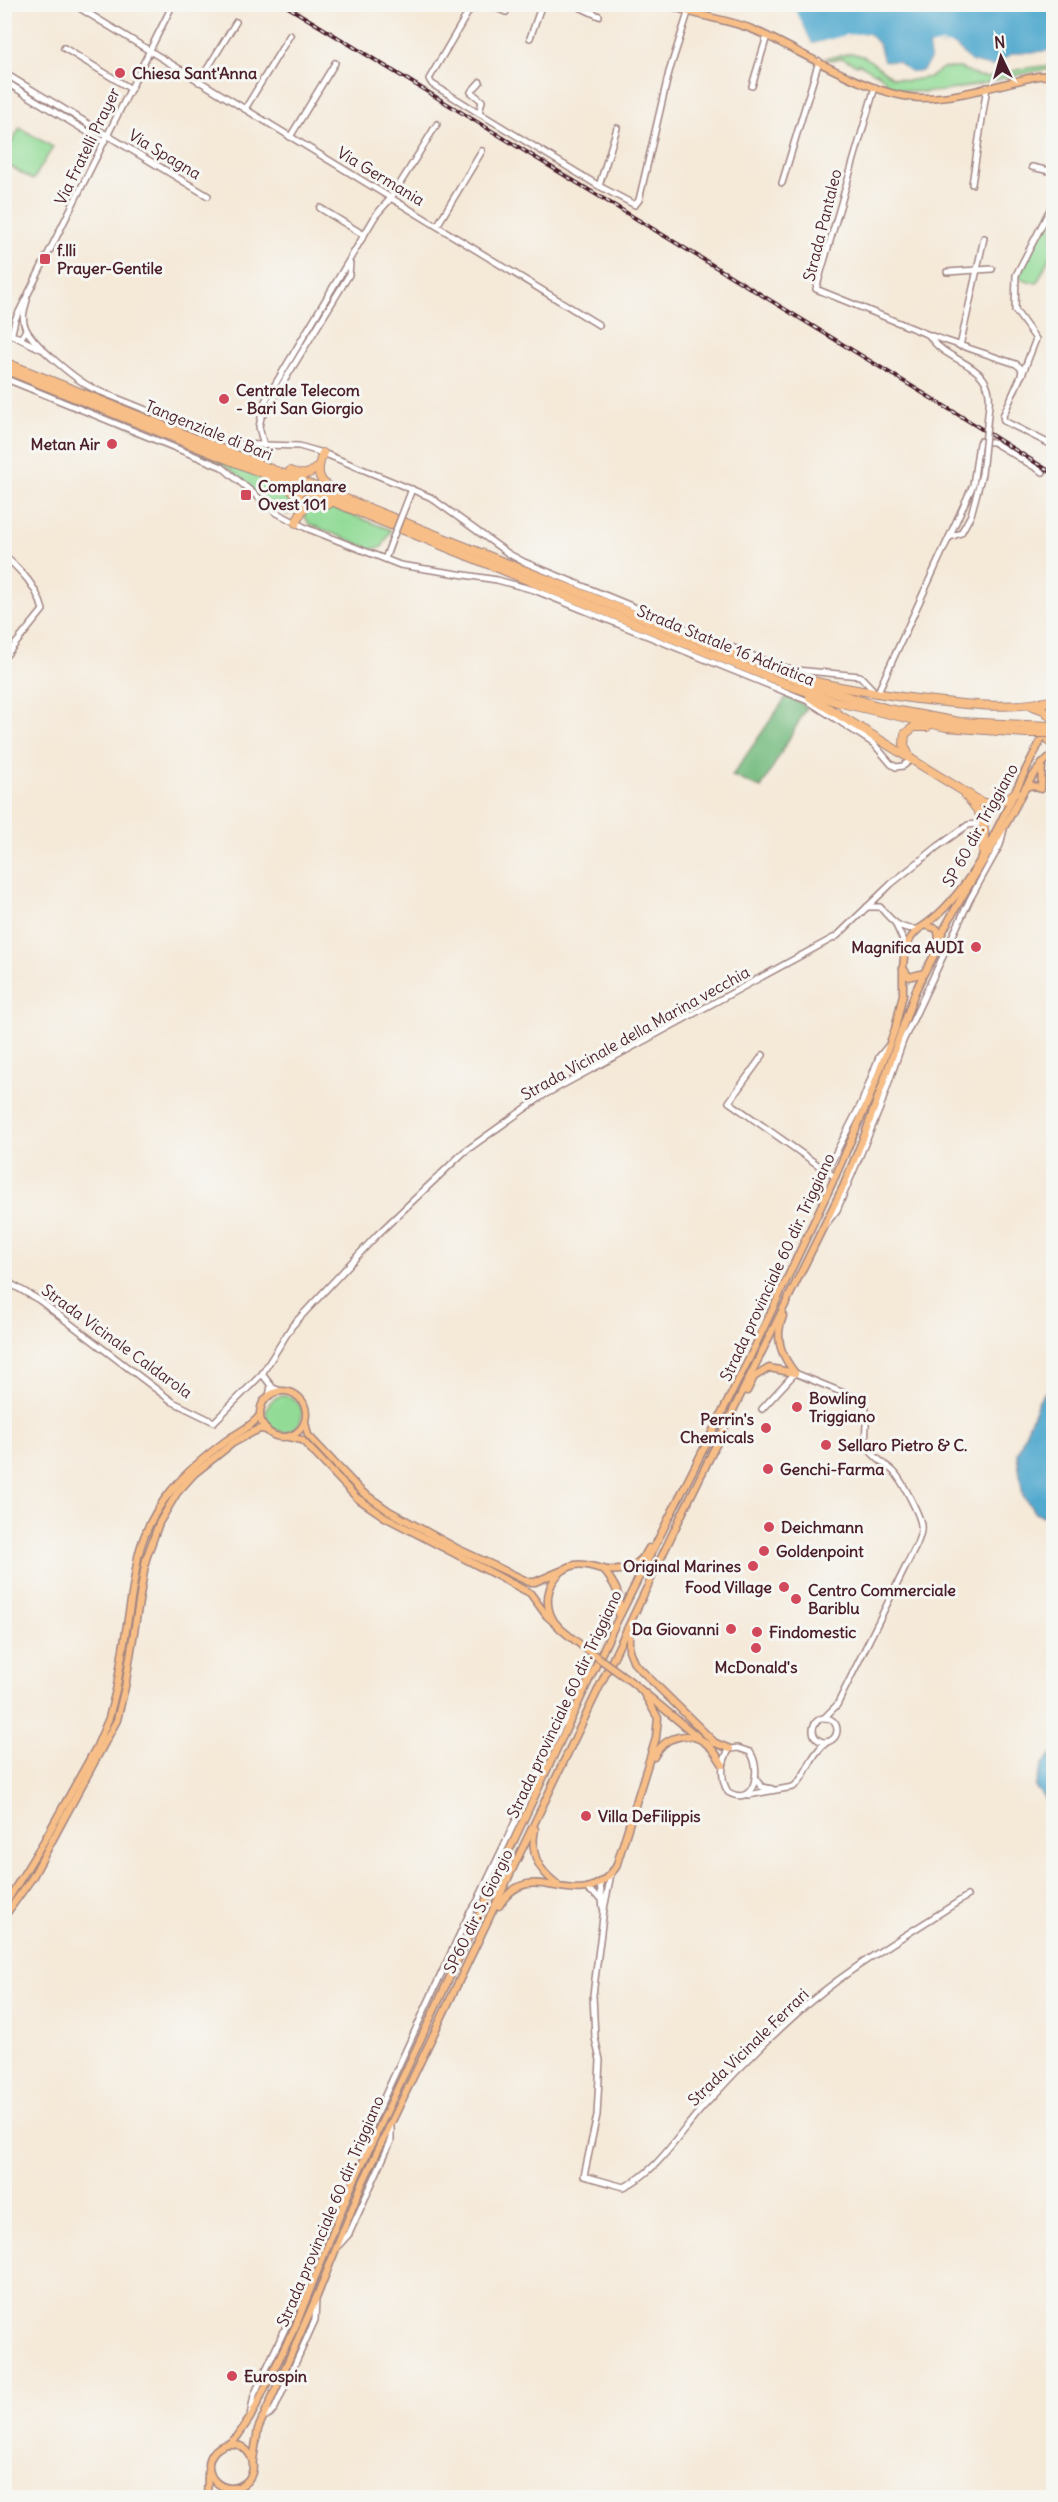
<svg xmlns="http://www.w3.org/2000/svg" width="1058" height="2502" font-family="Delius,sans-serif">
<rect width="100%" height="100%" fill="#f6f6f2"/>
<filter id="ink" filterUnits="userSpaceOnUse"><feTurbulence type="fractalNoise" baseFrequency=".0167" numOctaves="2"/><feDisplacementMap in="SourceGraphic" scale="12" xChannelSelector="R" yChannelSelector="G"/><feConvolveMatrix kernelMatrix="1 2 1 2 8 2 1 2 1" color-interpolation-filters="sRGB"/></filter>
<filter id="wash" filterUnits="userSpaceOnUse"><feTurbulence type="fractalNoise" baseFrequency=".008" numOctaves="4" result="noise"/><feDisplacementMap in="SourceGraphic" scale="24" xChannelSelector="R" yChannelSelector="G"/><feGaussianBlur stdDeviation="1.35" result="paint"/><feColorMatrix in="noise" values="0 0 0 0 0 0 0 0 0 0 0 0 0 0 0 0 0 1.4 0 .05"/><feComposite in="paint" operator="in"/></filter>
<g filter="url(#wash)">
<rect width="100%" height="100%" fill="#f5e9d8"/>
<g fill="#92db96" stroke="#6e7d60" stroke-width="1.5">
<path d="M852,53L865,57L892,77L907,81L930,77L943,68H960L977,76L989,77L1026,68L1053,65V69C999,73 940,106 886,85L885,80L877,72L875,73L858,63L857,65L842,58L832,60L826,58Z"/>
<polygon points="20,128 53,147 33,180 5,163 5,153"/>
<polygon points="1053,205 1053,257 1050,256 1037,283 1018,278"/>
<path d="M125,422L212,456L292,491L297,496L298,506L289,514C271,514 246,481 231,470C204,450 156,437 124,424Z"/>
<polygon points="308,505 326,505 391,530 382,547 371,549 309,524 304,515"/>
<circle cx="284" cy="1414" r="18"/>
</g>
<polygon fill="#75bb7f" stroke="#606d55" stroke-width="1.5" points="787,696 807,707 761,788 732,776"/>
<g fill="#52aacf" stroke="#4e647d" stroke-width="1.5">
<polygon points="792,5 1053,5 1053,51 1013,54 992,67 971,62 955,46 929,46 931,59 923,71 910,72 897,62 883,61 879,45 867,33 812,44"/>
<polygon points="1053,1383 1053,1519 1035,1513 1023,1495 1017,1454 1039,1400"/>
<polygon points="1053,1753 1053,1807 1035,1787 1043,1764"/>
</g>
<polygon fill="#f5e9d8" points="789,4 794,6 812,44 846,35 867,33 879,45 883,61 897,62 910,72 923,71 931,59 929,46 942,43 955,46 971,62 992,67 1013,54 1053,51 1054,54 1014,57 992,70 970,64 953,49 942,46 932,48 934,59 925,73 909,75 896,65 881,63 876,46 866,36 846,38 810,47"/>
</g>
<g filter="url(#ink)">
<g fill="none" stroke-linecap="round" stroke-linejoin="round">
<defs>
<g id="minor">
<polyline points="73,4 599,325"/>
<polyline points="473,4 429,79 432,84 479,113"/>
<polyline points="487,4 506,12"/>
<polyline points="573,4 599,16"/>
<polyline points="530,38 542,4"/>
<polyline points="64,48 131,89"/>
<polyline points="4,73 208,196"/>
<polyline points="4,81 104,142"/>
<polyline points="199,82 236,22"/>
<polyline points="480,82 471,92 482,101 479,113 599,186 635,205 639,200 669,72 688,13"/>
<polyline points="752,86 767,36"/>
<polyline points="875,87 816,289 929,335 1016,364 1022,369 1021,376 1003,416 1004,421 1054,446"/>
<polyline points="245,109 290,35"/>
<polyline points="290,137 335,63"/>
<polyline points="1032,167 1054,172"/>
<polyline points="782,183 819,61"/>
<polyline points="972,184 987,87"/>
<polyline points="599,186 617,128"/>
<polyline points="320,208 364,235"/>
<polyline points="437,226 482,151"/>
<polyline points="947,272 992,269"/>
<path d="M27,300C24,310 21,320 26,329C35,346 76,380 94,389L231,444L299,446L323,453L430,497L509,554L524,562L778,666L796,670L860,676L877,694L973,485L979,443L981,441L993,442L1043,472"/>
<polyline points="4,333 21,338 26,330"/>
<polyline points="12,333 15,320 173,4"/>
<path d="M929,335C946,365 994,361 989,405"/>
<polyline points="18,338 41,349"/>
<polyline points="960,346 984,238"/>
<polyline points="1022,375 1036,339 1015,310 1016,275 1054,202"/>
<polyline points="4,378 222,467 277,513 306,528 400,565 497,580 534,590 808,701 874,744 891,764 896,767 903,766 912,759"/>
<polyline points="264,414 349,275 350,264"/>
<polyline points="264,446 259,427 264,403 376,215 391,198 437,124"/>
<polyline points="405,507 412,489"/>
<polyline points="950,537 961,533 971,515 982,474"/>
<path d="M4,555C22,572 36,585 43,610L4,658"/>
<polyline points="385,559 392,540"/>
<path d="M867,907H880C891,920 899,930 917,929"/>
<polyline points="896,925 906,947"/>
<polyline points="763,1055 729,1102 835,1177"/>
<polyline points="826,1172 862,1102 879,1057 887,1047"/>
<polyline points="826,1224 837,1210 880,1108 903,1041 970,899 1000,845 1004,829"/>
<polyline points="4,1280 39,1300 173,1402 214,1422 262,1374 292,1326 377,1235 464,1152 544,1095 837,936 891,884 937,847 968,825 984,823"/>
<polyline points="262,1374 273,1388 281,1391"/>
<polyline points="269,1396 271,1386"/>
<path d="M762,1409L795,1373L861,1400C873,1412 860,1434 869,1449C875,1459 886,1464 894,1472C901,1479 921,1516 921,1526C922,1532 919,1538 917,1544L837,1705L824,1718"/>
<circle cx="825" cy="1730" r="12"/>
<path d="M738,1748L750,1752C762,1769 755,1808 728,1792C720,1779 721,1761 730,1749Z"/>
<polyline points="755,1779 762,1787 772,1789"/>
<path d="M748,1795L793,1787C806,1779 809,1755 827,1742"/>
<path d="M611,1874L604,1909L593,1995L595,2038L600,2060L597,2115L584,2176L624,2187C661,2169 677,2135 704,2106C732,2075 763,2044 794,2016C845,1969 909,1934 967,1896"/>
<polyline points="600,1883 603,1908"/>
<polyline points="587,1889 601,1898"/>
<polyline points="365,2156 368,2132 469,1914 477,1902 561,1725 575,1711"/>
<polyline points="337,2247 349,2234 391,2141 391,2123"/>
<polyline points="250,2416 254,2395 300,2297 333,2207 348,2193"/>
<polyline points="262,2418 270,2414 275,2408 315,2320 316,2298"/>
</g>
<g id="major">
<path d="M667,4C695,17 726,18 754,30C800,50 873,98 922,98C960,98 1000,84 1038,76L1054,75"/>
<polyline points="1047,733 1048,741 1054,747"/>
<polyline points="1025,788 1031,785 1041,789 1042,764"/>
<path d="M925,925C984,883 1010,791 1047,730"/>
<path d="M925,925L937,929C943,944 932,960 924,973L909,977L903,968C904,950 908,934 925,925Z"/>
<path d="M940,937C959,900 981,865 1003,829C1020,801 1027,775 1054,753"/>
<path d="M783,1316C774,1338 781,1355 795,1373"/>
<circle cx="283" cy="1414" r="23"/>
<polyline points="747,1391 754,1377 769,1368 795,1373"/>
<polyline points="305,1422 308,1435 362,1492 389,1511 456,1548 529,1582 535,1582 563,1570"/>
<polyline points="288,1437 302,1440 357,1498 385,1517 530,1593 547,1616 557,1625"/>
<path d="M603,1569C614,1583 623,1596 618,1614"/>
<polyline points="629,1632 629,1650 634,1663 715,1743"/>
<path d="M582,1646C574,1639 564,1633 557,1625C539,1605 549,1571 575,1565C586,1563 593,1567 602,1569C623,1574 640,1566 649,1548"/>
<polyline points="629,1680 698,1737"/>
<polyline points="713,1742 730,1749"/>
<path d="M654,1757C664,1735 692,1729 709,1746C715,1751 719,1759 723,1765"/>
<path d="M535,1829C530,1853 537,1869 557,1884"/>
<path d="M4,1906L44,1841L96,1748L109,1718L117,1686L138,1557C150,1505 185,1471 227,1440C238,1432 252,1427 260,1415"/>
<path d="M499,1906C532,1851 577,1921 616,1867L656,1738L658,1718L643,1692"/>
<polyline points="4,1917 32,1878 117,1720 125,1687 146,1559 159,1523 177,1493 194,1474 233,1443 253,1432 260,1429 267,1430"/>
<circle cx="231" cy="2466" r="22"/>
<polyline points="228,2444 237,2437 250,2418 296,2325 349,2192 613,1629 750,1357 835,1177 870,1097 895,1029 903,994 903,968"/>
<polyline points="253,2460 258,2429 317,2296 362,2184 682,1514 843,1187 865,1134 915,992 924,973"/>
<polyline points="207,2498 208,2473"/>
<polyline points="217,2498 233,2489"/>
</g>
<g id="highway">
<polyline points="4,362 813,686 888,709 959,722 1025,725"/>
<polyline points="4,369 788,685 837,702 946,727 1026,733"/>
<path d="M323,453C316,470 316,482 335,490"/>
<path d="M290,471C302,476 309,476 318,466"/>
<polyline points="288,488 299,496 301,510"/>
<path d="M296,523C303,506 309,497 329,504"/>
<path d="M809,680C844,689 880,694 917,699C962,704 1009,711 1054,700"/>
<path d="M810,697L981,802C996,806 1005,801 1016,792"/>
<polyline points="1033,706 1044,710 1052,718"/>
<polyline points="909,756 904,745 905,734 914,727 927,727"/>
<path d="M966,796C985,817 986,824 983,852"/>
</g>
</defs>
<use href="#minor" stroke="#a08482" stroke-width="8"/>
<use href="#major" stroke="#a08482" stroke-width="9"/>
<use href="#highway" stroke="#a08482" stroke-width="10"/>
<use href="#minor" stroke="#fff" stroke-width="5"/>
<use href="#major" stroke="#f7be87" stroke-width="6"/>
<use href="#highway" stroke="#f7be87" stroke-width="8"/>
<defs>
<polyline id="rail" points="283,4 959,415 1054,474"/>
</defs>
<use href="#rail" stroke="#4a1f2b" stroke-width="4"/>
<use href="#rail" stroke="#f6f6f2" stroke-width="1.5" stroke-dasharray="4.5" stroke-linecap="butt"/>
<defs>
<g id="minor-bridge">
<polyline points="982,474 989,405"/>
<polyline points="392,540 405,507"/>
</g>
<polyline id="major-bridge" points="582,1646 629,1680"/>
<g id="highway-bridge">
<polyline points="1025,725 1054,726"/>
<polyline points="1026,733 1054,733"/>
</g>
</defs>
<use href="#minor-bridge" stroke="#a08482" stroke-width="8" stroke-linecap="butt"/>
<use href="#major-bridge" stroke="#a08482" stroke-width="9" stroke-linecap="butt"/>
<use href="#highway-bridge" stroke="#a08482" stroke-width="10" stroke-linecap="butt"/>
<use href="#minor-bridge" stroke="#fff" stroke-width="5"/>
<use href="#major-bridge" stroke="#f7be87" stroke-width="6"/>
<use href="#highway-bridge" stroke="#f7be87" stroke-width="8"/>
</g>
</g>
<g fill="#d1495b" stroke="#f6f6f2" stroke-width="2">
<circle cx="120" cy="73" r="6"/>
<rect x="39" y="253" width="12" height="12" rx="3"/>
<circle cx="224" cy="399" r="6"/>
<circle cx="112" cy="444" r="6"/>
<rect x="240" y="489" width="12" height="12" rx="3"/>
<circle cx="976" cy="947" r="6"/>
<circle cx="797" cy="1407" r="6"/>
<circle cx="766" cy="1428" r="6"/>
<circle cx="826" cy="1445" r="6"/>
<circle cx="768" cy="1469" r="6"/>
<circle cx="769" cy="1527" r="6"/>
<circle cx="764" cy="1551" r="6"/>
<circle cx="753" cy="1566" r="6"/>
<circle cx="784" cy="1587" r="6"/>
<circle cx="796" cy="1599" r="6"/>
<circle cx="731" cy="1629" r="6"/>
<circle cx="757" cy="1632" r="6"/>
<circle cx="756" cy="1648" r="6"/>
<circle cx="586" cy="1816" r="6"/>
<circle cx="232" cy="2376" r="6"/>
</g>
<g text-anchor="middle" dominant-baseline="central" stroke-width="6" stroke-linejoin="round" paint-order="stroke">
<g font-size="16" font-weight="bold" fill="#4a1f2b" stroke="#f6f6f2" text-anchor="start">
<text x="132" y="73">Chiesa Sant'Anna</text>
<text x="57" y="250">f.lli<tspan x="57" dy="18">Prayer-Gentile</tspan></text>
<text x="236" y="390">Centrale Telecom<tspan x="236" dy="18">- Bari San Giorgio</tspan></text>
<text x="100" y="444" text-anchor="end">Metan Air</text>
<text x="258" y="486">Complanare<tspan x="258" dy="18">Ovest 101</tspan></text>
<text x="964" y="947" text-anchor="end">Magnifica AUDI</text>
<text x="809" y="1398">Bowling<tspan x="809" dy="18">Triggiano</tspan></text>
<text x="754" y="1419" text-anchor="end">Perrin's<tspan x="754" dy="18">Chemicals</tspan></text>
<text x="838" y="1445">Sellaro Pietro &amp; C.</text>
<text x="780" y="1469">Genchi-Farma</text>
<text x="781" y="1527">Deichmann</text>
<text x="776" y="1551">Goldenpoint</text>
<text x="741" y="1566" text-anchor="end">Original Marines</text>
<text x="772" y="1587" text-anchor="end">Food Village</text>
<text x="808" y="1590">Centro Commerciale<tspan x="808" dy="18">Bariblu</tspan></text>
<text x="719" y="1629" text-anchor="end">Da Giovanni</text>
<text x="769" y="1632">Findomestic</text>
<text x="756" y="1667" text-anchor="middle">McDonald's</text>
<text x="598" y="1816">Villa DeFilippis</text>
<text x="244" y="2376">Eurospin</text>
</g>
<g font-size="16" fill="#4a1f2b" stroke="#f6f6f2">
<text transform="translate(87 146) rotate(-64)">Via Fratelli Prayer</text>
<text transform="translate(165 154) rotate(31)">Via Spagna</text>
<text transform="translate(381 176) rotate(31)">Via Germania</text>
<text transform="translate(822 225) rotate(-76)">Strada Pantaleo</text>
<text transform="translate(209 430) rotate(22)">Tangenziale di Bari</text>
<text transform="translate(726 645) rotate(22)">Strada Statale 16 Adriatica</text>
<text transform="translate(980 825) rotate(-61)">SP 60 dir. Triggiano</text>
<text transform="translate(635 1033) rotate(-29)">Strada Vicinale della Marina vecchia</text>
<text transform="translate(777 1267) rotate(-65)">Strada provinciale 60 dir. Triggiano</text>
<text transform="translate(117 1341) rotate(36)">Strada Vicinale Caldarola</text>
<text transform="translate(564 1704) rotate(-65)">Strada provinciale 60 dir. Triggiano</text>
<text transform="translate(478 1911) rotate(-64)">SP60 dir. S. Giorgio</text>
<text transform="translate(748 2047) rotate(-44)">Strada Vicinale Ferrari</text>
<text transform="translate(330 2211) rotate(-67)">Strada provinciale 60 dir. Triggiano</text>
</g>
</g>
<rect width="1058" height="2502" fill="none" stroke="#f6f6f2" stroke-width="24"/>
<g transform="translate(1001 57) rotate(355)" stroke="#f6f6f2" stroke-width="4.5" paint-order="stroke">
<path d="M0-4.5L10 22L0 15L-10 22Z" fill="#4a1f2b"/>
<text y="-9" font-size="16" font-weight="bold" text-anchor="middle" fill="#4a1f2b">N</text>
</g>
</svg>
